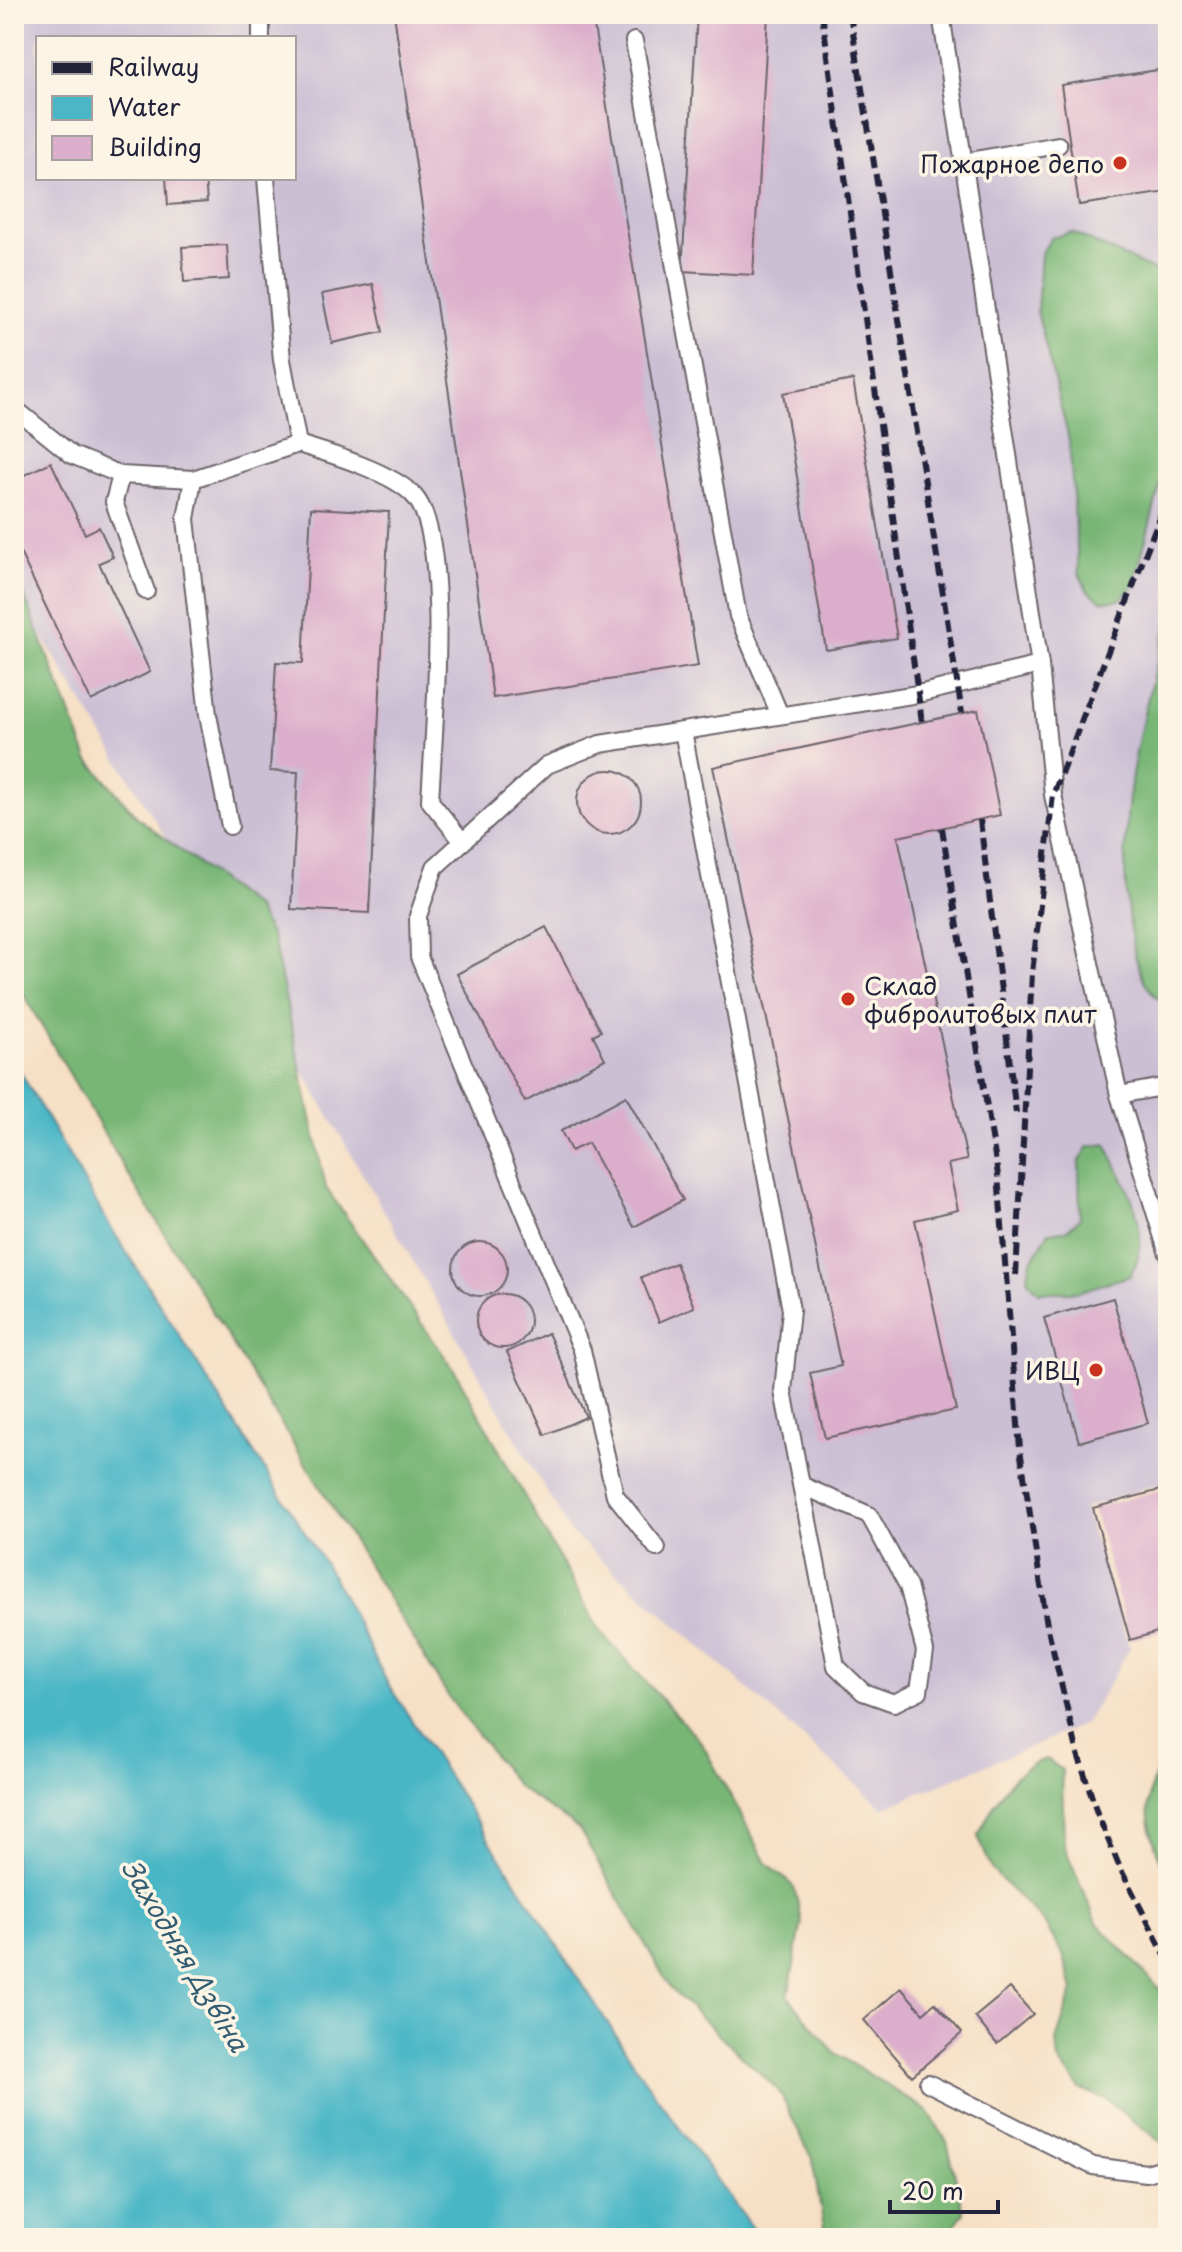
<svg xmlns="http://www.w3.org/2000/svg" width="1182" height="2252" font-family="'Playpen Sans',sans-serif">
<rect width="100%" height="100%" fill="#fcf5e5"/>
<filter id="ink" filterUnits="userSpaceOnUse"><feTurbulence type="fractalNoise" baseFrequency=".0125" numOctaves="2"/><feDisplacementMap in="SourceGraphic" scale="16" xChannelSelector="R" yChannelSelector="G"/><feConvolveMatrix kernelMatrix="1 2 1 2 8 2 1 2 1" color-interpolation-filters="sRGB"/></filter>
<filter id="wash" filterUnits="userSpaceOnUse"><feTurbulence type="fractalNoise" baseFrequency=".006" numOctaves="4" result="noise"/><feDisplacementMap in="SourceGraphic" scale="32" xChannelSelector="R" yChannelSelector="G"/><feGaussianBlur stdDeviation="1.8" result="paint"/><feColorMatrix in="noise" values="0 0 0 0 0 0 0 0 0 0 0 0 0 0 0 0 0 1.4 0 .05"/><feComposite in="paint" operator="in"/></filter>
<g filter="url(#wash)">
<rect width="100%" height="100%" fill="#f6dfc4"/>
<path fill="#cbbfd4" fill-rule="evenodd" d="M14,14H1168V1481L1084,1508L1130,1648L1085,1724L883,1808L570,1532L201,895L14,591ZM38,38H294V178H38Z"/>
<g fill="#78b676" stroke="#4d6c58" stroke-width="2">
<polygon points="1071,232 1168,277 1168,456 1133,587 1120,600 1102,601 1087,590 1079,573 1069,440 1037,311 1041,254 1051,238"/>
<polygon points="14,570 88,759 137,817 256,908 273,940 326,1188 455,1371 600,1632 701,1742 767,1863 794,1887 802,1922 788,1996 835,2053 928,2111 947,2142 964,2213 944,2238 829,2238 825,2233 812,2159 779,2091 671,1989 579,1829 518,1787 450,1699 126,1171 14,978"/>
<path d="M1168,622V1006C1141,990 1136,963 1131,934C1113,828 1139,724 1168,622Z"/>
<path d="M1106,1144C1126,1186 1156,1231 1130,1276L1077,1292H1039L1027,1279L1031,1262L1049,1232L1066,1231L1080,1218L1079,1163L1088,1147Z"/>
<path d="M1168,1747V1881C1147,1824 1137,1804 1168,1747Z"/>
<path d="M1047,1759L1062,1770L1064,1846L1097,1923L1168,1998V2147L1105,2099L1080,2089L1058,2060L1056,2041L1073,1990L1063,1955L1044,1922L992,1870L978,1836C995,1802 1008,1770 1047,1759Z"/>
</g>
<polygon fill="#4ab6c6" stroke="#366c80" stroke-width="2" points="14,1061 108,1223 335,1580 388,1684 644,2079 759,2238 14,2238"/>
<g id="blocks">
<g fill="#dbafcb">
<polygon points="394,14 592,14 698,666 493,698"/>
<polygon points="697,14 768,14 753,275 682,271"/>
<polygon points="1158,70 1168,135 1168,192 1079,205 1061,85"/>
<polygon points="166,178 205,178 207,202 168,205"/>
<polygon points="227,245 229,279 184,282 182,247"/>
<polygon points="373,284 383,332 332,343 322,294"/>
<polygon points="853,380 897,638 826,650 783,393"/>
<polygon points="51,462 85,534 99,527 113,557 99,563 150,672 91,701 14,540 14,480"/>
<polygon points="311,508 389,512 369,913 291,909 298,772 270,771 276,662 303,663"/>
<polygon points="978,710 1000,815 898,837 967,1160 948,1164 958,1210 915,1220 956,1410 825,1438 810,1373 841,1366 713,767"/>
<circle cx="609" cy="802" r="32"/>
<polygon points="546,927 601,1031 593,1035 605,1059 525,1102 457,974"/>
<polygon points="626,1096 683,1200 634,1227 588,1143 571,1151 561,1131"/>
<circle cx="480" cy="1269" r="27"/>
<polygon points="676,1263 694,1307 659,1322 641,1277"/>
<circle cx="503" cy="1321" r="27"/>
<polygon points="1113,1298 1148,1423 1079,1442 1044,1318"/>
<polygon points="548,1333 586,1417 545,1435 507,1352"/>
<polygon points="1160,1490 1168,1519 1168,1629 1130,1640 1093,1508"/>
<polygon points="901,1988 923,2013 935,2003 962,2033 912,2076 864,2020"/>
<polygon points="1010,1988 1033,2014 997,2044 975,2017"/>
</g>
</g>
</g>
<g filter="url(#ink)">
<use href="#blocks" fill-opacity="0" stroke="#6c646b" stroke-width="2"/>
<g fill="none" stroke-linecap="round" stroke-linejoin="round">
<defs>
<g id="lane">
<polyline points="261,14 261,38"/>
<polyline points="941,14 1040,665 1053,795 1119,1095 1168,1254"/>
<polyline points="634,41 738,616 780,715"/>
<polyline points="964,162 1058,145"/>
<polyline points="14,408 72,455 121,475 193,479"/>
<path d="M298,444C328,453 395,473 415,497C452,540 433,739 430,801L463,842"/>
<polyline points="121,475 114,502 146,591"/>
<polyline points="683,731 791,1310 783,1391 836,1666 863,1692 894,1703 919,1691 925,1651 908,1586 869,1515 801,1485"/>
<polyline points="230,826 208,715 186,519 193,479 298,444 282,360 266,178"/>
<polyline points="1119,1095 1168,1086"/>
<polyline points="657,1548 615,1495 582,1350 419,957 418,916 435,867 547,765 600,744 918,694 1040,665"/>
<polyline points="928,2083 1093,2166 1146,2173 1168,2167"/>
</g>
</defs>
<use href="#lane" stroke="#6c646b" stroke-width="20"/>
<use href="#lane" stroke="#fff" stroke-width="16"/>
<g stroke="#22223b" stroke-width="6" stroke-dasharray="12 6" stroke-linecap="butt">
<polyline points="822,14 922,722"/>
<polyline points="850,14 962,713"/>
<polyline points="980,820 1016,1113"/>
<polyline points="942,828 998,1175 1020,1449 1047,1625 1078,1754 1097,1813 1120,1868 1168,1961"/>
<polyline points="1016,1275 1032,973 1053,795 1168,495"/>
</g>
</g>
</g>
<g fill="#c8321e" stroke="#fcf5e5" stroke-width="3">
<circle cx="1120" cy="163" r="8"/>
<circle cx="848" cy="999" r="8"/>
<circle cx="1096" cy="1370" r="8"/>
</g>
<g text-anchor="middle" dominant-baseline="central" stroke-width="7" stroke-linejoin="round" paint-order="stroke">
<g font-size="24" fill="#22223b" stroke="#fcf5e5" text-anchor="end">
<text x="1104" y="163">Пожарное депо</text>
<text x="864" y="985" text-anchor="start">Склад<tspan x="864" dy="28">фибролитовых плит</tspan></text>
<text x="1080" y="1370">ИВЦ</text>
</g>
<g font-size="26" font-style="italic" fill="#325d73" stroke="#fcf5e5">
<text transform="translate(186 1955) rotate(59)">Заходняя Дзвіна</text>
</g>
</g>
<rect width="1182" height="2252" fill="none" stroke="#fcf5e5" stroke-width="48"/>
<rect x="36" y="36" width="260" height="144" fill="#fcf5e5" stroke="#a5a1a1" stroke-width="2"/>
<rect x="52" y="62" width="40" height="12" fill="#22223b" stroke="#a5a1a1" stroke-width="2"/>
<text x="108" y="76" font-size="24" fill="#22223b">Railway</text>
<rect x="52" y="96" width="40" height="24" fill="#4ab6c6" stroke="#a5a1a1" stroke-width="2"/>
<text x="108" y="116" font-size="24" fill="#22223b">Water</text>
<rect x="52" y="136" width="40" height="24" fill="#dbafcb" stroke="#a5a1a1" stroke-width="2"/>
<text x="108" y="156" font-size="24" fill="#22223b">Building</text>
<path d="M890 2200v12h108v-12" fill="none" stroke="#22223b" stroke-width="4"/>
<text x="902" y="2200" font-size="24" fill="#22223b" stroke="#fcf5e5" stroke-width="6" paint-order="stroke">20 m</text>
</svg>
